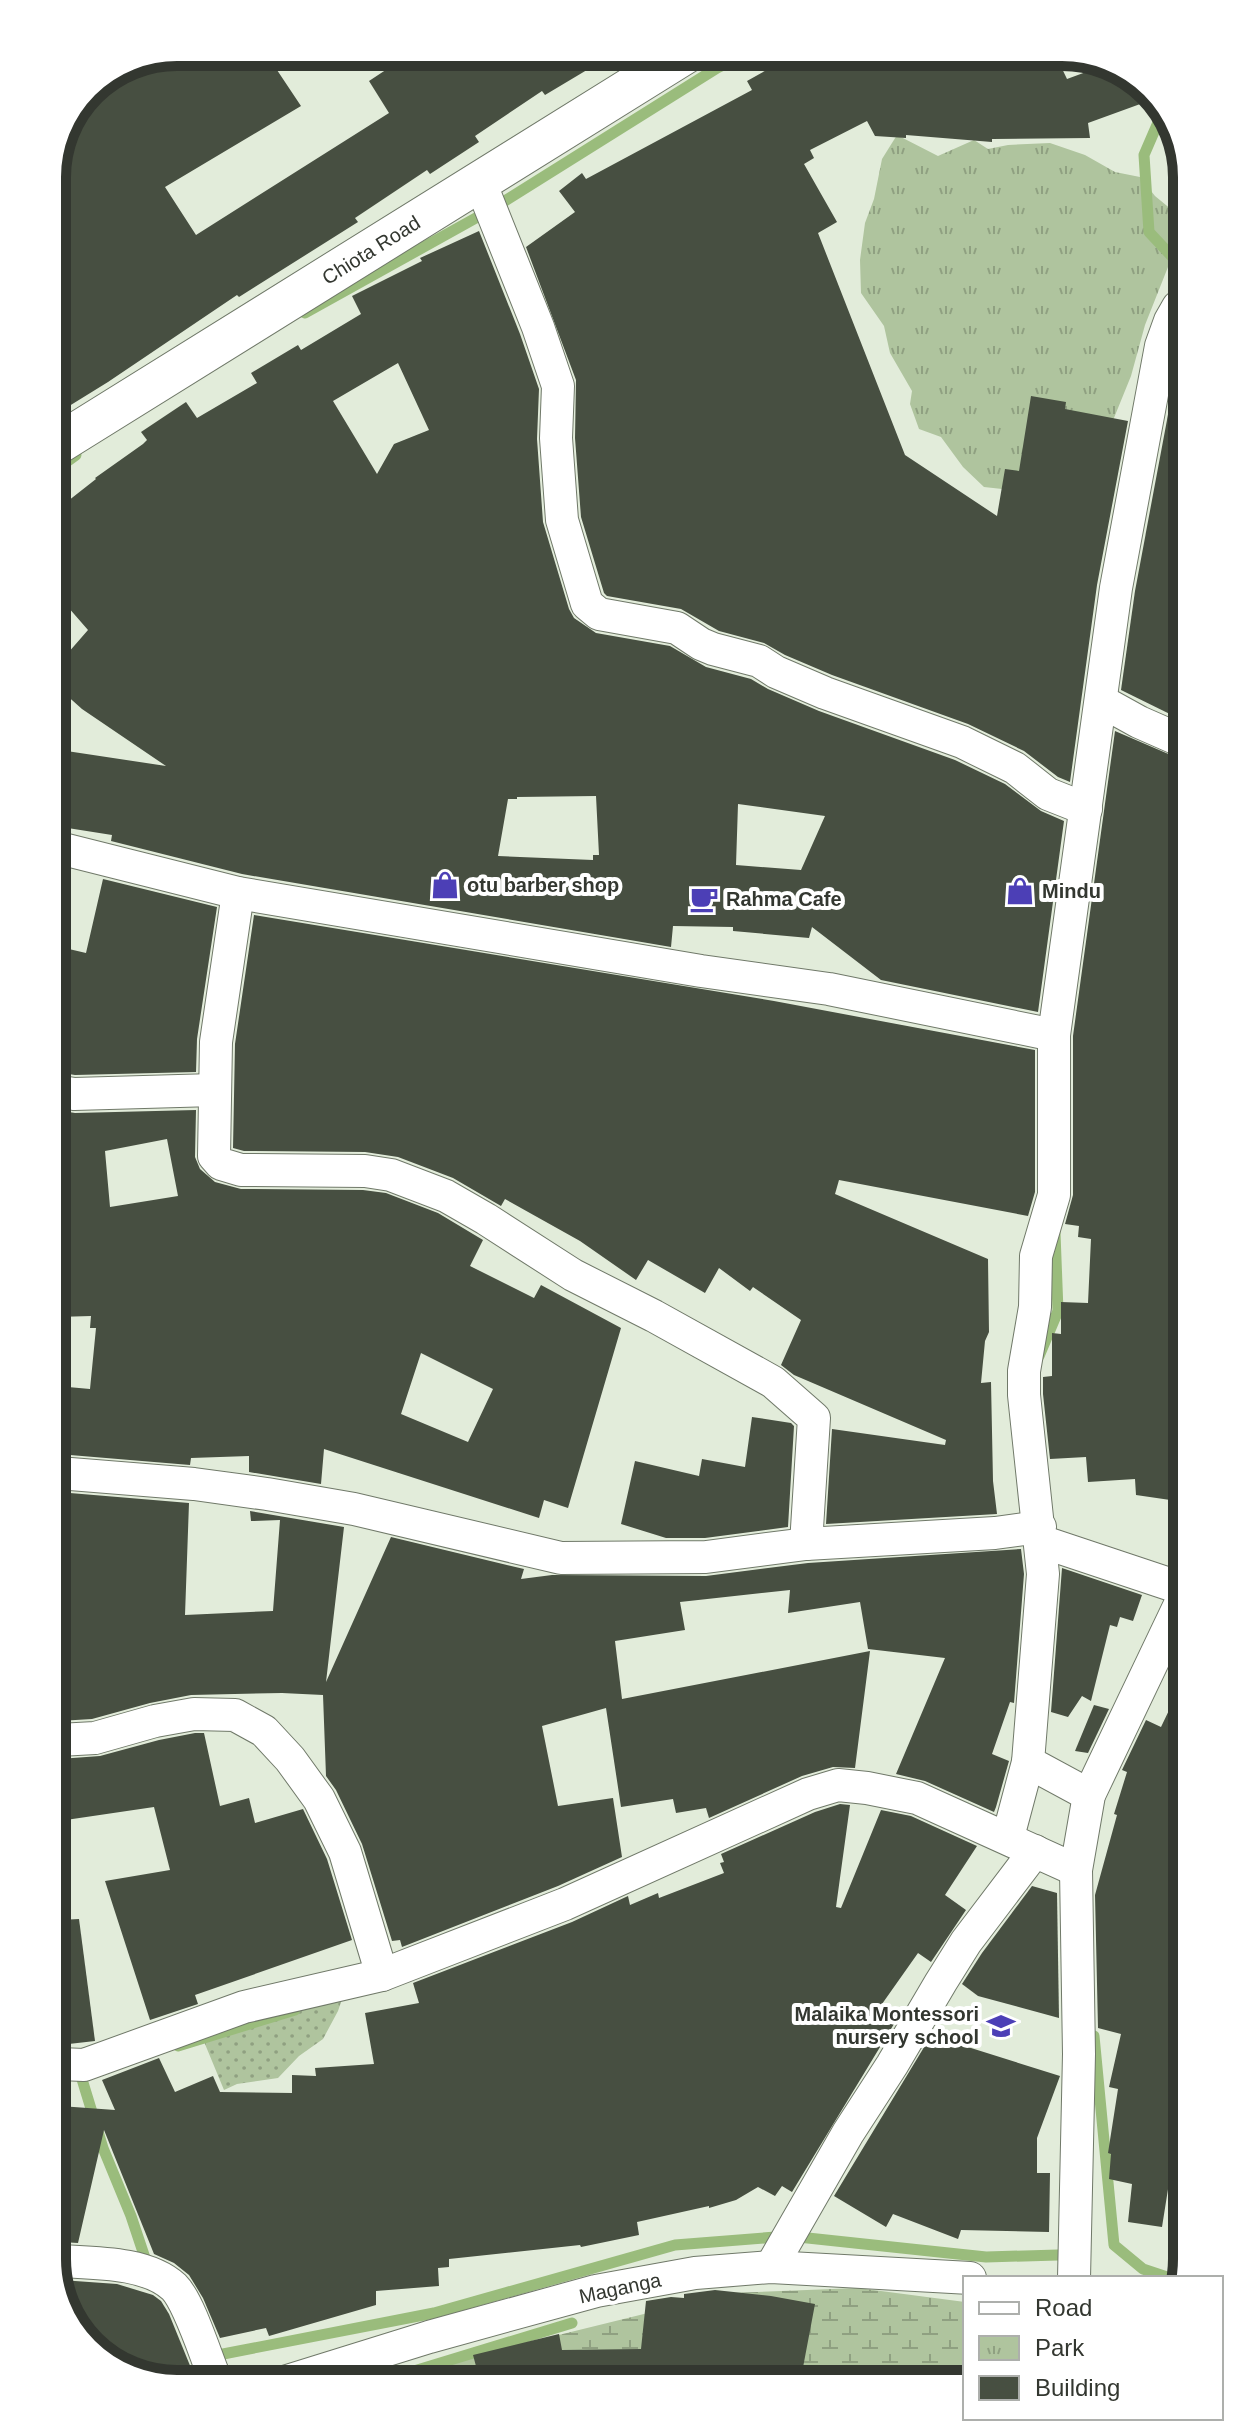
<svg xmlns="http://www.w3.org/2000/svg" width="1239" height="2436" font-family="Arial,sans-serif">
<defs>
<pattern id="grass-dots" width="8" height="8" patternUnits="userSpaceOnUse" patternTransform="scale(2)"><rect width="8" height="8" fill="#afc49e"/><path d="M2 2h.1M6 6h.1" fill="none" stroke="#8fa081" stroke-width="1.8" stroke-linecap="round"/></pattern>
<pattern id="wetland-marsh" width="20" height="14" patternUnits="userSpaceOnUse" patternTransform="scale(2)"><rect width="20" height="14" fill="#afc49e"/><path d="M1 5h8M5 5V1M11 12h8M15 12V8" fill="none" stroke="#8fa081"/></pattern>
<pattern id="park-tufts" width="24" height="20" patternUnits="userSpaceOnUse" patternTransform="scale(2)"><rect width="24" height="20" fill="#afc49e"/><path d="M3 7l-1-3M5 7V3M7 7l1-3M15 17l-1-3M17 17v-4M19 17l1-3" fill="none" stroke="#8fa081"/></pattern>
</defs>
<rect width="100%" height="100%" fill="#e2ecda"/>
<polygon fill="url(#grass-dots)" points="345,1990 338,2011 323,2039 299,2056 278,2078 237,2084 224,2090 200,2032"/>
<polygon fill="url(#wetland-marsh)" points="858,2288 965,2302 965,2376 368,2382 729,2293"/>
<polygon fill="url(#park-tufts)" points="897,135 938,156 974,140 988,149 1008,145 1050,143 1085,155 1115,172 1140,177 1155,196 1172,210 1176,227 1168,267 1145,325 1131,376 1090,477 1058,495 984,487 963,467 941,437 919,429 910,404 912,391 890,353 884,326 861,293 860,260 865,223 874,199 882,159"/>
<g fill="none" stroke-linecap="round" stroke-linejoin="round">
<g stroke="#9abc7c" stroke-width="11">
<polyline points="1163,111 1144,155 1149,232 1178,263"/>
<polyline points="305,313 492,209 717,68 749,52"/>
<polyline points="54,471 76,455"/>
<polyline points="1039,1356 1058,1311 1055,1233"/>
<polyline points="1094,2036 1114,2245 1143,2269 1170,2278"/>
<polyline points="178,2046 295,2010"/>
<polyline points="89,2073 81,2076 103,2148 131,2216 145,2258 152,2265"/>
<polyline points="213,2349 218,2355 434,2313 675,2245 789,2236 986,2257 1058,2255"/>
<polyline points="378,2382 572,2323"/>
</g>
</g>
<g fill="#474f41" fill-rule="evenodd">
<polygon points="177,52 265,52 301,106 165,187 196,235 389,113 369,81 413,52 617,52 545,95 542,91 475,136 479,142 430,174 427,170 355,218 358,222 239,297 237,295 108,382 53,416 52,169 89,88"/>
<polygon points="795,52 1054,52 1067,79 1105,65 1138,78 1154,99 1088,123 1090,138 992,139 992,142 906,135 906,138 875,136 867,121 810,150 814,158 804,164 837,222 818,233 905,455 997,516 1005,469 1019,471 1031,396 1066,402 1065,409 1128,421 1097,585 1070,782 1058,777 1024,751 968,724 832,675 785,655 764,643 719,631 681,609 607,596 604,593 581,517 575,438 576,380 526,247 575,212 559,191 582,173 586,179 752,90 747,81 770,68 769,66"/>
<path d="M479,231L520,334L539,389L537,439L543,522L569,609L574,618L596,633L670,646L706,667L751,679L768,689L819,711L955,760L1005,784L1041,811L1064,821L1038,1012L881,980L812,927L809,938L733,931V927L673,926L671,947L242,874L111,841L112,835L55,826V784L60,750L166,766L82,709L54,684V669L88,630L54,591V512L96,479L95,478L143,444L147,440L141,432L186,402L197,418L257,383L251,373L298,345L301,350L361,314L352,296L422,261L420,258ZM398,363L429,430L394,444L377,474L333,401ZM596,796L599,855H593V860L498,856L508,799H517V797ZM738,804L825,816L801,870L736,865Z"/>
<polygon points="1178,361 1179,361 1180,719 1121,690 1135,591"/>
<polygon points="1115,731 1180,759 1182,1057 1172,1039 1178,1142 1171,1142 1182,1195 1184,1502 1136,1495 1135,1479 1088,1482 1086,1457 1050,1459 1043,1394 1043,1377 1052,1376 1052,1333 1061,1334 1061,1302 1088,1303 1091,1239 1078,1237 1079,1226 1065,1224 1073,1195 1073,1036"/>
<polygon points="103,879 217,907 197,1039 196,1072 75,1075 56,1072 56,1024 71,981 56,977 56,946 86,953"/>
<polygon points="254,915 774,1001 1035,1050 1035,1192 1028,1216 839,1180 835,1194 988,1259 989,1332 985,1341 981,1383 991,1382 993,1481 997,1514 826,1524 832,1429 945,1445 946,1440 794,1375 781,1365 801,1320 753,1287 750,1291 719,1268 705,1293 648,1260 636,1280 580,1241 505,1199 501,1206 453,1178 398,1157 365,1152 244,1151 233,1148 235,1044"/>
<path d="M56,1110L75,1113L196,1110L195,1157L200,1169L215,1182L241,1189L363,1190L386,1193L438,1213L483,1240L470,1266L534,1298L541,1285L621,1328L568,1508L544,1500L539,1518L324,1449L321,1484L249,1472V1456L191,1458L190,1465L58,1454L57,1386L90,1389L96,1328H90L91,1316L57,1317ZM167,1139L178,1196L110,1207L105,1151ZM421,1353L493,1389L468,1442L401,1414Z"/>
<polygon points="752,1417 791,1423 794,1426 788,1527 705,1538 666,1538 621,1524 635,1461 699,1476 702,1459 745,1467"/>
<polygon points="58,1492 189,1503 185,1615 273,1611 280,1520 251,1521 250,1511 344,1527 326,1682 391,1537 524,1569 521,1579 552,1575 706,1576 808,1563 1021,1549 1024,1574 1014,1703 1010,1702 992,1754 1009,1761 996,1807 994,1812 925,1781 896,1774 945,1658 868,1649 860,1602 788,1613 790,1590 680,1602 685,1630 615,1641 622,1699 870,1651 855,1768 833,1767 802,1776 709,1818 706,1808 676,1813 673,1799 621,1807 606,1708 542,1726 558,1806 613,1798 622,1857 558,1886 402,1947 400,1940 392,1941 362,1844 336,1790 326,1776 323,1695 282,1693 191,1695 150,1703 92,1719 59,1721"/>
<polygon points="1062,1568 1142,1595 1133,1621 1120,1617 1117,1627 1110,1625 1091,1701 1082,1696 1068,1717 1051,1712"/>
<polygon points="1184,1679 1187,2167 1172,2164 1162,2227 1128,2222 1132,2184 1109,2179 1111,2154 1108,2153 1118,2089 1109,2087 1121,2034 1098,2028 1095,1895 1117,1815 1114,1814 1127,1772 1122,1770 1146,1720 1161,1727"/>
<polygon points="1094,1705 1109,1709 1088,1753 1075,1751"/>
<polygon points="195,1733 204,1733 220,1806 249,1798 255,1823 303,1809 327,1859 352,1940 195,1995 198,2004 150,2020 105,1881 170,1870 154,1807 59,1821 59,1759 100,1756 159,1740"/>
<polygon points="840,1804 850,1805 836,1907 841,1908 881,1810 911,1816 977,1846 945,1895 966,1910 931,1962 918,1953 882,2004 890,2011 887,2022 894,2024 792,2192 782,2186 775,2196 758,2187 736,2200 709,2208 709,2206 637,2222 639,2235 581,2247 580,2245 449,2259 449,2267 438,2268 439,2286 376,2291 376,2305 269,2336 266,2328 220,2338 203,2298 189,2275 174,2263 154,2254 104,2130 78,2243 61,2242 60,2106 115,2110 102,2080 159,2058 175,2092 213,2076 220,2092 292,2093 292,2075 316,2076 315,2068 374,2064 365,2013 419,2003 413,1983 572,1922 628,1896 630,1905 658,1893 659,1898 724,1873 720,1863 724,1862 721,1854 815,1812"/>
<polygon points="1032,1886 1057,1893 1059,2018 978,1996 962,1984 982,1953"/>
<polygon points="79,1919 95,2041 60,2045 60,1920"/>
<polygon points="936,2037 1060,2076 1037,2138 1037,2173 1050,2173 1049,2232 961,2230 958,2239 893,2214 886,2227 834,2196 929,2039 933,2042"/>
<polygon points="61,2280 117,2284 153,2295 161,2301 169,2314 191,2368 153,2378 101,2358 61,2307"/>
<polygon points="715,2290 771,2296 815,2304 801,2378 784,2378 737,2369 736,2377 681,2372 681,2379 480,2381 473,2355 559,2334 562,2350 641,2349 646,2301 671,2297 684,2298 684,2294"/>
</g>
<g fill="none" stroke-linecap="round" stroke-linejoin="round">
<defs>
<g id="minor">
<polyline points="480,182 538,327 558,386 556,438 562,520 587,604 599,614 677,628 701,644 713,649 759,661 776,672 825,693 962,742 1015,768 1048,794 1086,809"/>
<polyline points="1101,701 1139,722 1180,740"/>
<polyline points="55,847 238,893 701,971 829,989 1054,1035"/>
<polyline points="238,893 216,1042 214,1156 221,1164 241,1170 365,1171 391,1175 446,1196 486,1219 573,1275 654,1316 773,1382 814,1418 806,1544"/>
<polyline points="56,1091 74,1094 214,1090"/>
<polyline points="58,1473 194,1484 267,1494 354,1509 561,1558 706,1557 806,1544 995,1533 1040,1527"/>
<polyline points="1040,1541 1184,1589"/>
<polyline points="59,1740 95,1738 155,1721 194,1714 235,1715 264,1731 290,1759 319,1799 345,1852 382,1975"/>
<polyline points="1089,1795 1028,1762 1043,1574 1024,1395 1024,1371 1035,1307 1036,1256 1054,1195 1054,1035 1116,588 1161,346 1170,321 1178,307"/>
<polyline points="1008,1837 1028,1762"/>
<polyline points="60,2064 84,2065 244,2007 382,1975 565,1904 808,1794 838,1785 867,1788 917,1798 1076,1870"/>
<path d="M61,2261C95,2263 147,2262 174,2287C190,2303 207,2361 217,2383"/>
<polyline points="771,2267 848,2133 892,2065 941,1982 966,1942 1035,1851"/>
<polyline points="1074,2278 1079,2054 1076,1870 1089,1795 1184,1596"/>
<polyline points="281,2383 429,2337 596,2291 695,2273 771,2267 970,2278"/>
</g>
<polyline id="tertiary" points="53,447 688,52"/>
</defs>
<use href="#minor" stroke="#707969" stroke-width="34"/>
<use href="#tertiary" stroke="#707969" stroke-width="42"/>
<use href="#minor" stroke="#fff" stroke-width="32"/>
<use href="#tertiary" stroke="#fff" stroke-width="40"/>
</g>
<defs>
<symbol id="shop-bare" viewBox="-9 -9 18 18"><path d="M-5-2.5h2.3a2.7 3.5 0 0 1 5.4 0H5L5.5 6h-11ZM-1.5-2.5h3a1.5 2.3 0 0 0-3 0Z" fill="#4c3fb6" stroke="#fff" stroke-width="2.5" paint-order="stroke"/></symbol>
<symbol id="cafe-bare" viewBox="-9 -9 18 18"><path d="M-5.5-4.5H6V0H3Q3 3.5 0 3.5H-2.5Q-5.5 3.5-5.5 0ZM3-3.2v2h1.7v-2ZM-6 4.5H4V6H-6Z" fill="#4c3fb6" stroke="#fff" stroke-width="2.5" paint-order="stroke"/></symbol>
<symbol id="school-bare" viewBox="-9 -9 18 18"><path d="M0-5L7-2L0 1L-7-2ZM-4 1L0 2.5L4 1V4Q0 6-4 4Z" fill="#4c3fb6" stroke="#fff" stroke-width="2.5" paint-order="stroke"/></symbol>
</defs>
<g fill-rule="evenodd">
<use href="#shop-bare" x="425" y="865" width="40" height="40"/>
<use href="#shop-bare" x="1000" y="871" width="40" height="40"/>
<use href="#cafe-bare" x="684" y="879" width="40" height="40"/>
<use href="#school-bare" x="981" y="2006" width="40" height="40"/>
</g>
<g text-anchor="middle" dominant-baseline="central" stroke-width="8" stroke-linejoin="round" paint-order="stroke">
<g font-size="20" fill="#333730" stroke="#fff">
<text transform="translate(371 250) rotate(-32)">Chiota Road</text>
<text transform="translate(620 2288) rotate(-12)">Maganga</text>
</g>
<g font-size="20" font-weight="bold" fill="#333730" stroke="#fff" text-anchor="start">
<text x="467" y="885">otu barber shop</text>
<text x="1042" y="891">Mindu</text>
<text x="726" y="899">Rahma Cafe</text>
<text x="979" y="2014" text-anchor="end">Malaika Montessori<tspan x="979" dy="23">nursery school</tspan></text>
</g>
</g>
<path d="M0 0H1239V2436H0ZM177 66H1062A111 111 0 0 1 1173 177V2259A111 111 0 0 1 1062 2370H177A111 111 0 0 1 66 2259V177A111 111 0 0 1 177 66Z" fill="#fff" fill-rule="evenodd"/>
<path fill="none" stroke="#333730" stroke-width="10" d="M177 66H1062A111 111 0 0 1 1173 177V2259A111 111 0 0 1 1062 2370H177A111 111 0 0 1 66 2259V177A111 111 0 0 1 177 66Z"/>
<rect x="963" y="2276" width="260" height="144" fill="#ffffff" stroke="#adafac" stroke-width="2"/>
<rect x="979" y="2302" width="40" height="12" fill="#ffffff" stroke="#adafac" stroke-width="2"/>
<text x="1035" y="2316" font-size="24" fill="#333730">Road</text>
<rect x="979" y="2336" width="40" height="24" fill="url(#park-tufts)" stroke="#adafac" stroke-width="2"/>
<text x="1035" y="2356" font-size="24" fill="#333730">Park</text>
<rect x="979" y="2376" width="40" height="24" fill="#474f41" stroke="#adafac" stroke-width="2"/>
<text x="1035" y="2396" font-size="24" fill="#333730">Building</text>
</svg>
